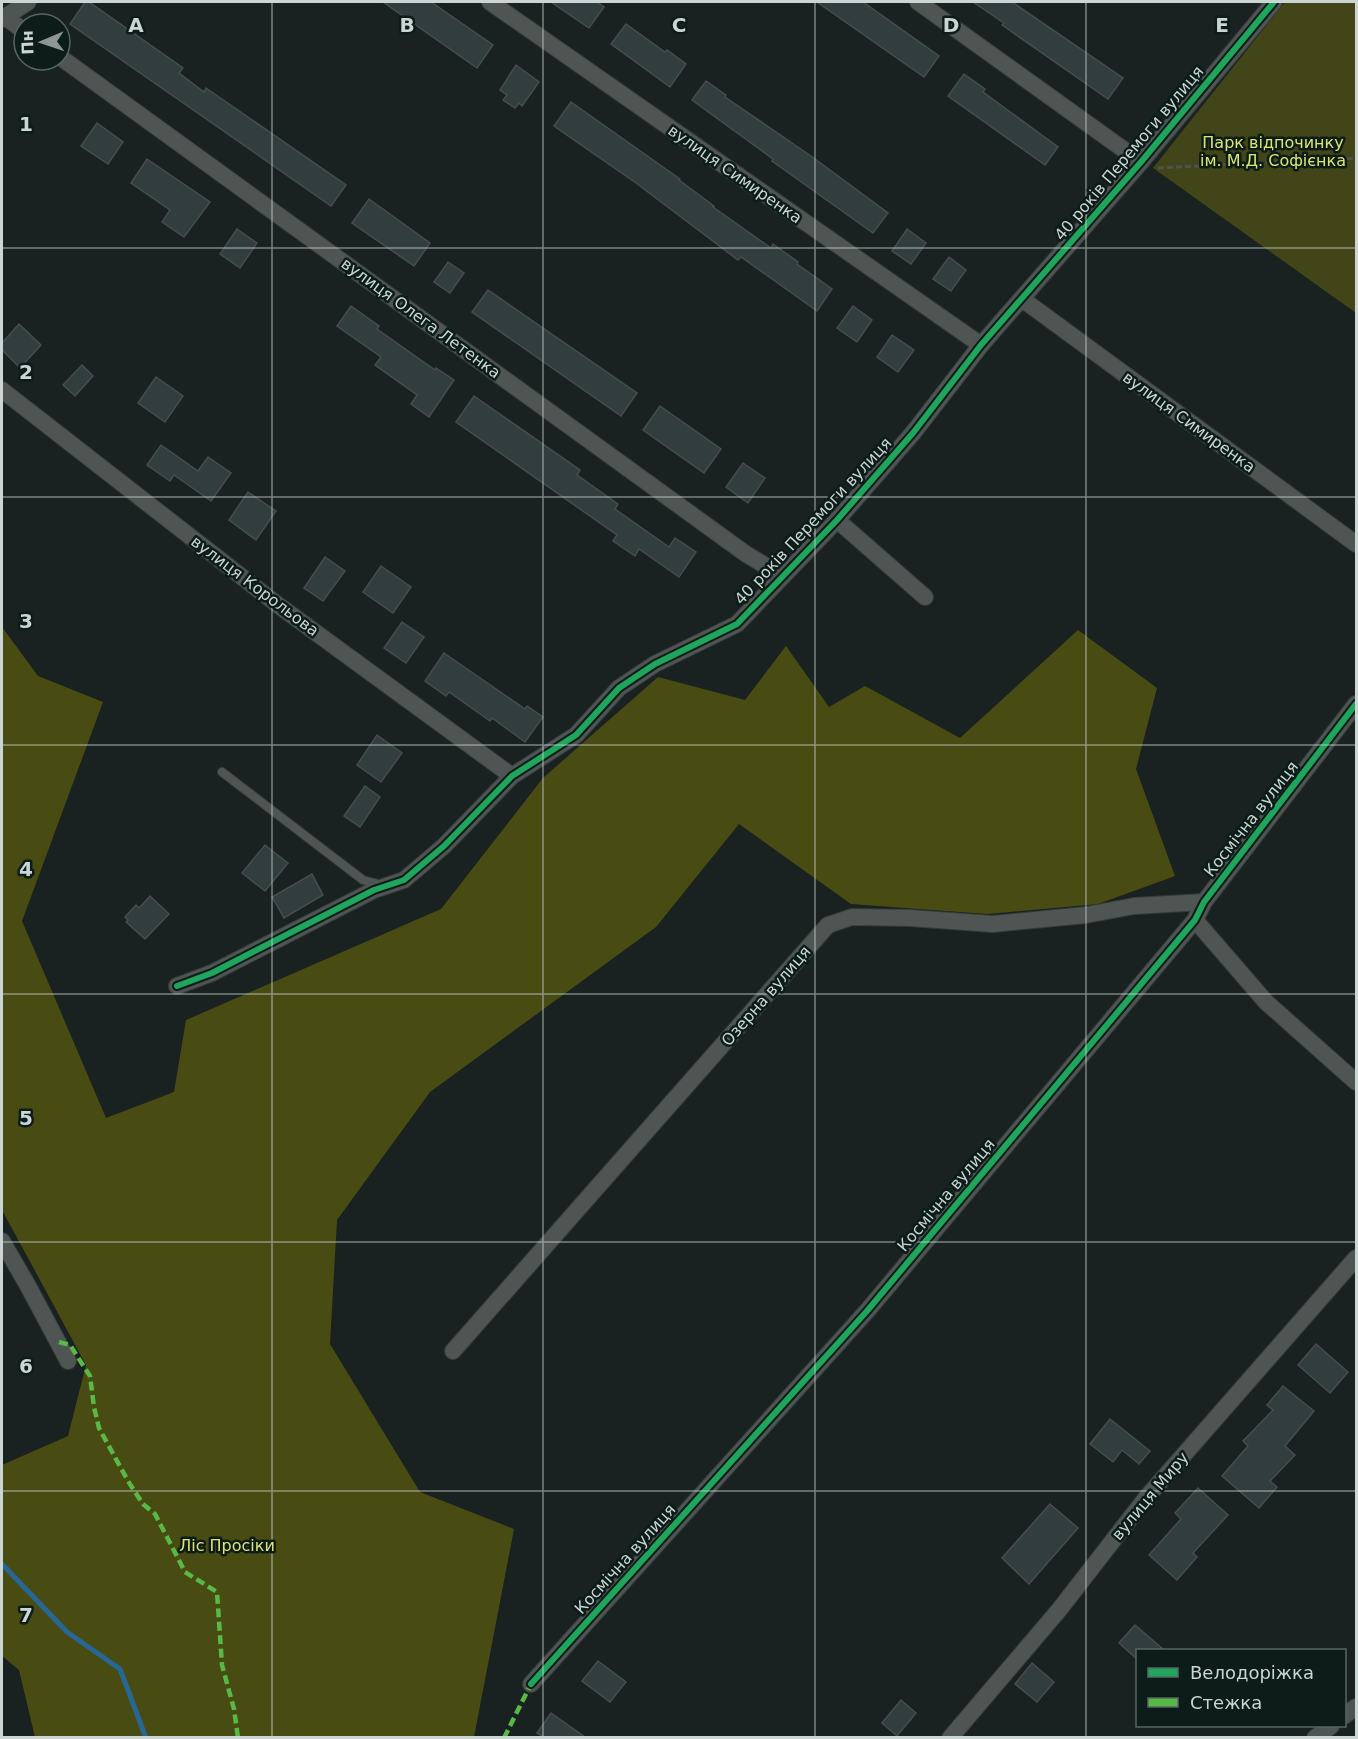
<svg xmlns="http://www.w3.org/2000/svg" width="1358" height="1739" font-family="'DejaVu Sans',sans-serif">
<rect width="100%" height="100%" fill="#192220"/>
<polygon fill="#414517" points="1285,2 1356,2 1356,313 1153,168"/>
<polygon fill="#494c12" points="2,627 38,676 103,702 22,921 106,1118 174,1092 186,1020 441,909 543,778 658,677 745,700 786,646 829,707 865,686 960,738 1078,630 1157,688 1136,769 1175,876 1098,904 987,914 851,904 739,824 656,927 430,1092 337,1220 330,1344 420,1492 514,1529 474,1737 35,1737 19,1670 2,1656 2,1465 68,1436 86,1365 2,1210"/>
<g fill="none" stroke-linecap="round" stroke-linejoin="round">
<polyline stroke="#276695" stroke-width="5" points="2,1564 67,1632 120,1669 146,1738"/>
</g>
<g fill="#323d3e" stroke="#464d4d" stroke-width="1.5">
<polygon points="85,2 89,2 183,68 179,73 204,92 206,88 346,185 331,206 70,24"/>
<polygon points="383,2 431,2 493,45 477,68"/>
<polygon points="551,2 597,2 604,7 589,28"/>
<polygon points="817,2 863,2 939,56 924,77"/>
<polygon points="973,2 1012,2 1123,78 1108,99 1002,25 1004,23"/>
<polygon points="626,24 665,52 667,50 686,64 670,87 611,44"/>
<polygon points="516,65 539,82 522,106 519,103 515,108 503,100 507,95 500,90"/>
<polygon points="964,74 985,89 983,92 1058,147 1045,165 948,96"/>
<polygon points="706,81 726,95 725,97 811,156 888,213 873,233 772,161 773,159 692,100"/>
<polygon points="571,102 680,179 679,180 714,206 713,207 771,248 773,244 798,262 797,264 832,289 817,311 741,257 738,260 636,183 554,126"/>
<polygon points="97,123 123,142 108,164 81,146"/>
<polygon points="147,159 210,202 184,237 162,222 170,210 131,183"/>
<polygon points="369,199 430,243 414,266 352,223"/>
<polygon points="237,229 257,243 240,268 220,254"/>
<polygon points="907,229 926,243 911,264 892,251"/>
<polygon points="949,257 966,270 951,291 933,279"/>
<polygon points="448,262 464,273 450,293 434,282"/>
<polygon points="488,290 637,393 621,416 472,312"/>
<polygon points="351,306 379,326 377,329 435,370 436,368 454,380 429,417 411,404 417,395 375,365 381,357 337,326"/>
<polygon points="853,306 872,320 857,342 837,328"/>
<polygon points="19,324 41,345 20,368 2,350 2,343"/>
<polygon points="892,335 914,350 898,372 877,357"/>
<polygon points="82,365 93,376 75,396 63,385"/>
<polygon points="156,377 183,396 165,422 138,403"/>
<polygon points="474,396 580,470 577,475 618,504 615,509 669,547 675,538 696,552 679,577 639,549 635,556 613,541 617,535 456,422"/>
<polygon points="660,406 721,449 704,473 643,430"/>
<polygon points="161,445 198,471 208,457 231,473 211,501 174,475 170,481 147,465"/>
<polygon points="743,463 765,478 748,503 726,487"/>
<polygon points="248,492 276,511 256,540 229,520"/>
<polygon points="325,557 345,571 323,601 304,588"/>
<polygon points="381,566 411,587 393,613 363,592"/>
<polygon points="402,622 424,637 406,663 384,648"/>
<polygon points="444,653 525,709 527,706 543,717 525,742 492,718 490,721 449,692 446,696 425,681"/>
<polygon points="377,735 402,753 381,782 357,765"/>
<polygon points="365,786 380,797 360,827 344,816"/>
<polygon points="265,845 288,863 265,891 242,873"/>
<polygon points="312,874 323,895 284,918 272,897"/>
<polygon points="150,896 169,914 145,939 126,922 128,920 125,917 136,905 139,908"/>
<polygon points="1316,1344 1348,1372 1330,1393 1298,1365"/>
<polygon points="1283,1386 1314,1411 1285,1446 1295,1455 1270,1481 1277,1487 1259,1508 1222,1476 1248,1446 1243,1441 1273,1410 1267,1405"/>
<polygon points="1110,1419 1150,1451 1139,1464 1122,1450 1113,1462 1090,1444"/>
<polygon points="1198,1488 1228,1515 1193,1553 1197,1557 1177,1580 1149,1555 1181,1519 1175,1513"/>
<polygon points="1050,1504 1078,1528 1029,1584 1002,1558"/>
<polygon points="1135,1625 1164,1650 1137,1650 1137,1659 1119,1643"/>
<polygon points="598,1661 626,1682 610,1702 582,1681"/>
<polygon points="1032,1663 1054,1682 1037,1702 1015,1684"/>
<polygon points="901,1700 916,1713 897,1736 882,1723"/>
<polygon points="551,1713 585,1737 544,1737 537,1733"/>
</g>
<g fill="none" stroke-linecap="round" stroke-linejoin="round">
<defs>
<polyline id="lane" points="222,772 363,880 382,885"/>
<g id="street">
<polyline points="490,2 981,345"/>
<polyline points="918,2 1141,162"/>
<polyline points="5,17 24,31"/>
<polyline points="2,19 28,2"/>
<polyline points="60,57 746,554 783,576"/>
<polyline points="1022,299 1356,544"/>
<polyline points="2,390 278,605 512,776"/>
<polyline points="837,520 925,597"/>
<polyline points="1195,920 1266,1002 1356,1082"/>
<polyline points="177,986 212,973 374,890 404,880 444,846 512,776 576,735 619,688 655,664 737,624 837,520 913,433 981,345 1141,162 1274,2"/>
<polyline points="2,1241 28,1286 68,1361"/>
<polyline points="453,1351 828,925 852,917 910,918 993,924 1086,915 1134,906 1204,902"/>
<polyline points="531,1684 867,1311 1195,920 1204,902 1356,704"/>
<polyline points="1344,1716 1356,1707"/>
<polyline points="950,1738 1059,1610 1146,1498 1356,1258"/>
<polyline points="1315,1738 1331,1726"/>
</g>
</defs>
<use href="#lane" stroke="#353b3a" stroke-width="10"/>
<use href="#street" stroke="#353b3a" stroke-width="18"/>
<polyline stroke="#4d5251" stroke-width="3" stroke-dasharray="6 3" stroke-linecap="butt" points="1158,168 1356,158"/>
<use href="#lane" stroke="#4f5553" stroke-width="8"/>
<use href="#street" stroke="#4f5553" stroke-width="16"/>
<g stroke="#58b947" stroke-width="4.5" stroke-dasharray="9 4.5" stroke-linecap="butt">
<polyline points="59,1342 70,1345 90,1376 94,1407 99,1428 128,1481 143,1504 155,1514 185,1572 217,1592 222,1665 234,1709 238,1738"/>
<polyline points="504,1738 531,1684"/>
</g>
<defs>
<g id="cycleway">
<polyline points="177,986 212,973 374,890 404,880 444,846 512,776 576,735 619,688 655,664 737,624 837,520 913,433 981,345 1141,162 1274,2"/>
<polyline points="531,1684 867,1311 1195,920 1204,902 1356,704"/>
</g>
</defs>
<use href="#cycleway" stroke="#0c1c19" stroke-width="10"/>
<use href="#cycleway" stroke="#20a55d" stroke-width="6"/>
</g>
<path fill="none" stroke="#cbd5d3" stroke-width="1.5" stroke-opacity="0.55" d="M272,2V1738M543,2V1738M815,2V1738M1086,2V1738M2,248H1356M2,497H1356M2,745H1356M2,994H1356M2,1242H1356M2,1491H1356"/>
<g text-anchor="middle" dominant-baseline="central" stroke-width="5" stroke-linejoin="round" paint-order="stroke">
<g font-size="16" fill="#dde473" stroke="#0c1c19">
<text x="1273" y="142">Парк відпочинку<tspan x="1273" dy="18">ім. М.Д. Софієнка</tspan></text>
<text x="227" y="1545">Ліс Просіки</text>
</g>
<g font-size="16" fill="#cbd5d3" stroke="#0c1c19">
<text transform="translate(1129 153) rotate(-50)">40 років Перемоги вулиця</text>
<text transform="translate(735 174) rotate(35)">вулиця Симиренка</text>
<text transform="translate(421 318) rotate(36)">вулиця Олега Летенка</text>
<text transform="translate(1189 422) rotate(36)">вулиця Симиренка</text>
<text transform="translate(813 521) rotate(-47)">40 років Перемоги вулиця</text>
<text transform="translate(255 586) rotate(37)">вулиця Корольова</text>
<text transform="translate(1251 819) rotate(-52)">Космічна вулиця</text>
<text transform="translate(766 996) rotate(-49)">Озерна вулиця</text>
<text transform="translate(946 1195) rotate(-50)">Космічна вулиця</text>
<text transform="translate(1150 1496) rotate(-50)">вулиця Миру</text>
<text transform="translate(625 1559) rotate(-48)">Космічна вулиця</text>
</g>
</g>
<g font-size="20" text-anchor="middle" font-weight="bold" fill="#cbd5d3" stroke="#0c1c19" stroke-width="5" stroke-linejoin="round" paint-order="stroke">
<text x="136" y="32">A</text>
<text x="407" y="32">B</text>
<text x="679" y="32">C</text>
<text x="951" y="32">D</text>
<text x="1222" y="32">E</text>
<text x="26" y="131">1</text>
<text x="26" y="379">2</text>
<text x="26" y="628">3</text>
<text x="26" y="876">4</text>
<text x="26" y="1125">5</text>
<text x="26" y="1373">6</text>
<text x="26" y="1622">7</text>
</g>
<rect width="1358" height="1739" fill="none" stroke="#cbd5d3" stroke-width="6"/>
<rect x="1136" y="1649" width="210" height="78" fill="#0c1c19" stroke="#586663" stroke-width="1.5"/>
<rect x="1148" y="1668" width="30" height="9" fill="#20a55d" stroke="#586663" stroke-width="1.5"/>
<text x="1190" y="1679" font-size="18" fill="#cbd5d3">Велодоріжка</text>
<rect x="1148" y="1698" width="30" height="9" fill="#58b947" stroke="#586663" stroke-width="1.5"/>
<text x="1190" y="1709" font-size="18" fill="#cbd5d3">Стежка</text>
<g transform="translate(42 42) rotate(268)"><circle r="28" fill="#0c1c19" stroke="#586663" stroke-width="1.5"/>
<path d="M0-4.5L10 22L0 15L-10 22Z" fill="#8d9694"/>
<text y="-9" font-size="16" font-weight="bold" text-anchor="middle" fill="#cbd5d3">Пн</text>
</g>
</svg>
